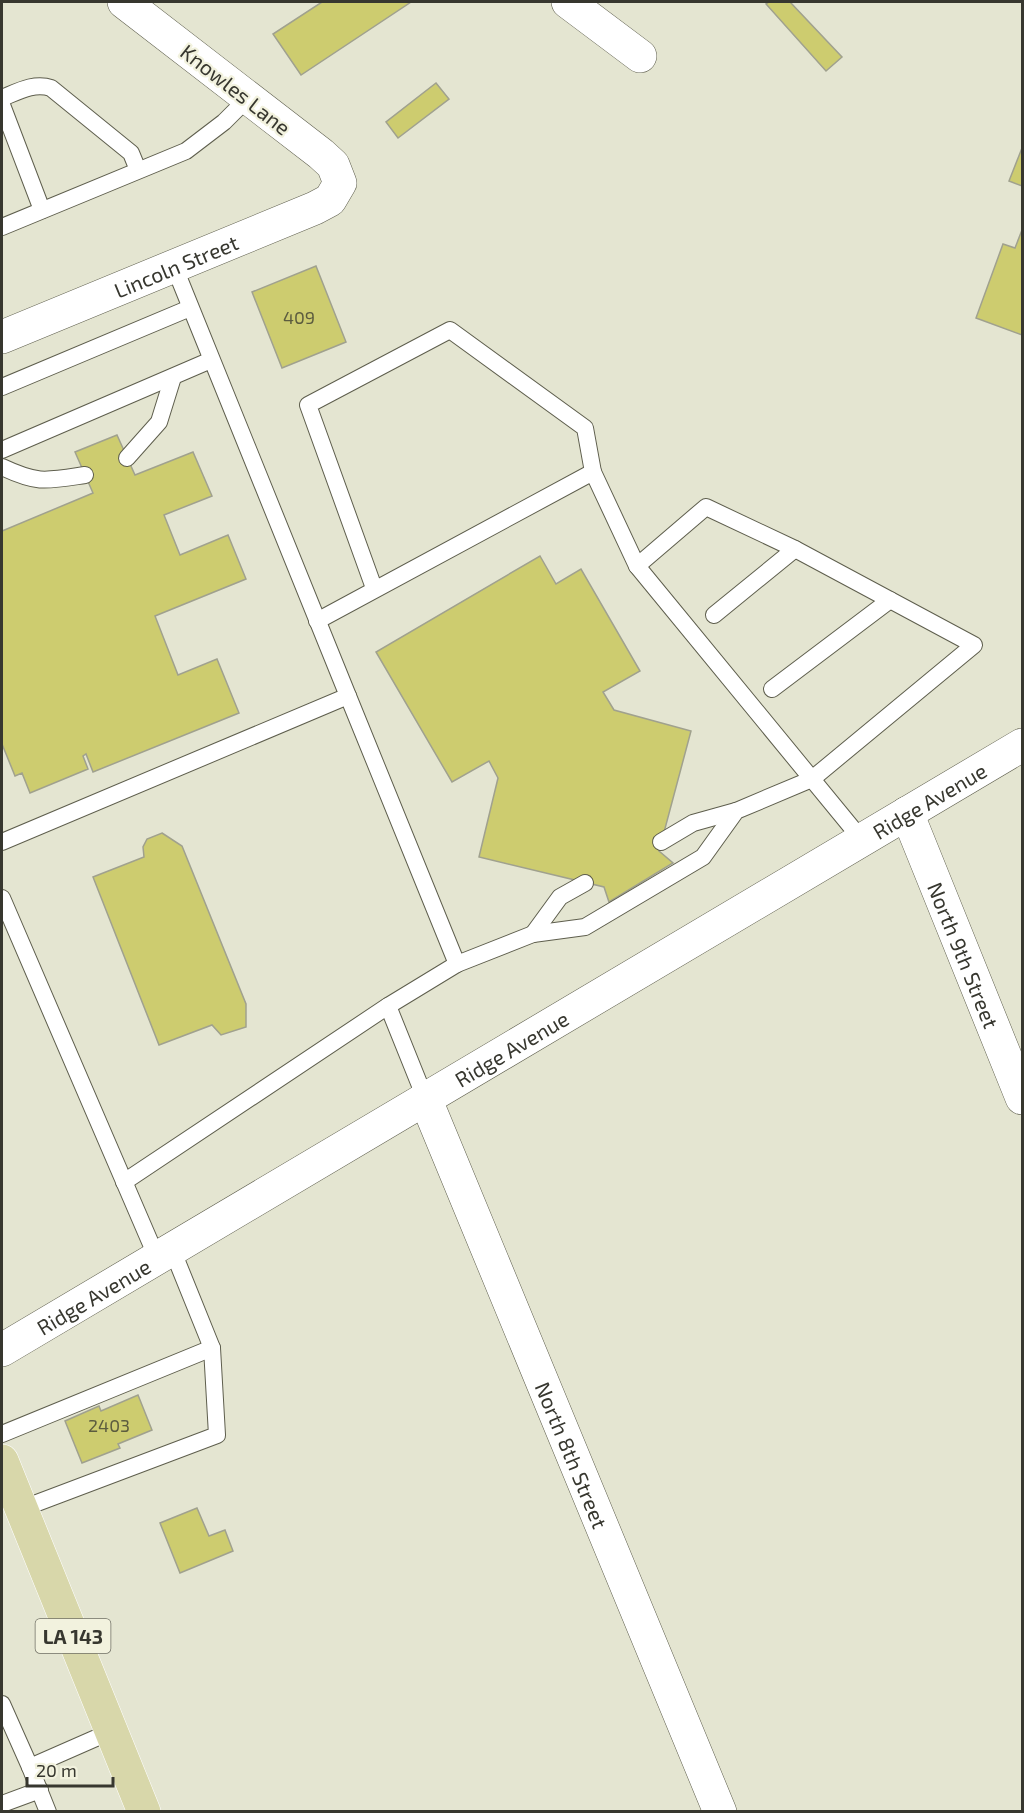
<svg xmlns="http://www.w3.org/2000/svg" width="1024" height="1813" font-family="'Exo 2',sans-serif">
<rect width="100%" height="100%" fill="#e4e5d1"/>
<g fill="#cdcc6f" stroke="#a0a18e" stroke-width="1.5">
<polygon points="322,2 411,2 301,75 273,34"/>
<polygon points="769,2 790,2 842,57 826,71 766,4"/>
<polygon points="436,83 449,99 398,138 386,122"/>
<polygon points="1022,148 1022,186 1009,181"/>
<polygon points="1022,230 1022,335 976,318 1003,244 1015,248"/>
<polygon points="316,266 346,342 282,368 252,292"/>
<polygon points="117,435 135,475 193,452 212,496 164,515 180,555 228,535 246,579 155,616 178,675 217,659 239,713 93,772 86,754 83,756 88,769 30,793 22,773 15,776 2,744 2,531 93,493 75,452"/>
<polygon points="540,556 556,584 581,569 640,671 603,692 614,710 691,731 659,851 673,863 609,902 604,887 479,857 498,778 489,761 452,782 376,652"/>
<polygon points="162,833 182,846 246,1004 246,1027 221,1035 212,1025 159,1045 93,877 144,857 143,847 147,839"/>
<polygon points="138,1395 152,1430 118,1444 120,1448 82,1463 65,1421 99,1406 101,1411"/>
<polygon points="197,1508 209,1536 225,1530 233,1551 180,1573 160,1523"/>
</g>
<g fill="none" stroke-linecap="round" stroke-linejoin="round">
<defs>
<g id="service">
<path d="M2,98C17,92 34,82 51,88L131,153L138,170"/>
<polyline points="2,105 42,210"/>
<polyline points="2,227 186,151 224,122 248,98"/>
<polyline points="2,387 190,308"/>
<polyline points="2,450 211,360"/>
<polyline points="127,458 159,422 173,377"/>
<path d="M2,467C38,484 46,481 85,475"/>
<polyline points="374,588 308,405 450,330 585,428 593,472"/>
<polyline points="714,615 795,549"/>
<polyline points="317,621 593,472 637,566 862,840"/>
<polyline points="772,689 890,600"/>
<polyline points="2,842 348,696 174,266"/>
<polyline points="661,842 693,823 736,811"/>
<polyline points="2,898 157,1258"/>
<polyline points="533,934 560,897 585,883"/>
<polyline points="457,964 533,934 585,927 703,857 736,811 812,779 974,645 795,549 706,507 637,566"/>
<polyline points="388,1006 425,1098"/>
<polyline points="124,1182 388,1006 457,964 348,696"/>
<polyline points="2,1434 212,1348"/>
<polyline points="21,1509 217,1435 212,1348 172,1249"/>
<polyline points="2,1704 30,1767"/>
<polyline points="2,1804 40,1790"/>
<polyline points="48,1812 30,1767 112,1731"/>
</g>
<g id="minor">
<polyline points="568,2 640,56"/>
<path id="s1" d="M2,337L315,208L330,200L340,183L333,165L321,154L124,2"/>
<path id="s2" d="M907,813L1022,1098"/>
<path id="s3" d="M425,1098L720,1812"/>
<path id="s4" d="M2,1350L1022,745"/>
</g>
<polyline id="primary" points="2,1461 144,1812"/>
</defs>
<use href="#service" stroke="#5e5e4d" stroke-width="18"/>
<use href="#minor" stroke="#5e5e4d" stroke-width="34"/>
<use href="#primary" stroke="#fff" stroke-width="34"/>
<use href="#service" stroke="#fff" stroke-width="16"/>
<use href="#minor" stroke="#fff" stroke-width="33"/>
<use href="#primary" stroke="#d8d7aa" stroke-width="33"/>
</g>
<g text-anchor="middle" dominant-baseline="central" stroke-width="4.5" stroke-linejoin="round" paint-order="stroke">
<g font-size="18" fill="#5c5c3f">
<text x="299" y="317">409</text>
<text x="109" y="1425">2403</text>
</g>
<rect fill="#f2f2de" stroke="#6f6f64" stroke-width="1.5" x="35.5" y="1619" width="75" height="34" rx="4.5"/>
<g font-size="20" font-weight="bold" fill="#37372f">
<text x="73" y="1636">LA 143</text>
</g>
<g font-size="21" fill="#37372f" stroke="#f2f2de">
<text transform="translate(236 89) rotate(38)">Knowles Lane</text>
<text stroke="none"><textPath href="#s1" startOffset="188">Lincoln Street</textPath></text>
<text stroke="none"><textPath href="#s4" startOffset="1078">Ridge Avenue</textPath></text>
<text stroke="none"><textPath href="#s2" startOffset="153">North 9th Street</textPath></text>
<text stroke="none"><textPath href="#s4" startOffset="592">Ridge Avenue</textPath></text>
<text stroke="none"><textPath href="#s4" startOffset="106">Ridge Avenue</textPath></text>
<text stroke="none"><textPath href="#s3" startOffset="386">North 8th Street</textPath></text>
</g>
</g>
<rect width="1024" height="1813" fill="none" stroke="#37372f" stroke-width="6"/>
<path d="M27 1777v9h86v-9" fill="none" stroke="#37372f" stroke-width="3"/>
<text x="36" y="1777" font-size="18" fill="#37372f" stroke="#f2f2de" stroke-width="4.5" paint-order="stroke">20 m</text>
</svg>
